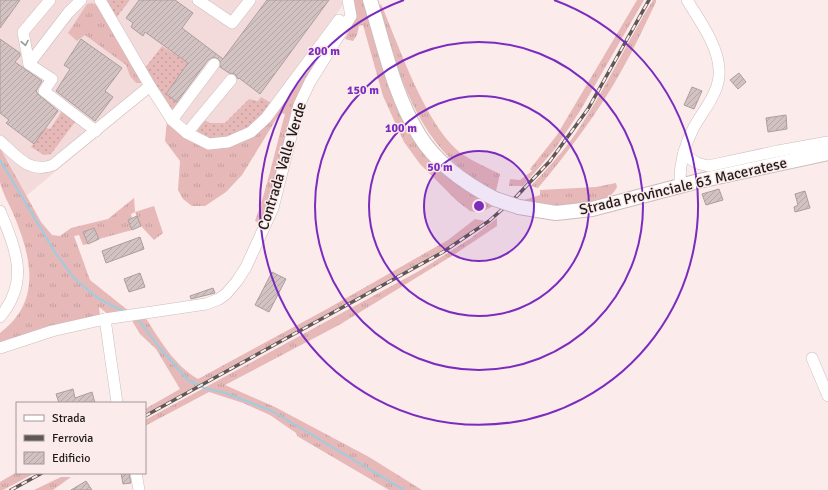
<svg xmlns="http://www.w3.org/2000/svg" width="828" height="490" font-family="Signika,sans-serif">
<defs>
<pattern id="grass-tufts" width="24" height="20" patternUnits="userSpaceOnUse"><rect width="24" height="20" fill="#e6b8b8"/><path d="M3 7l-1-3M5 7V3M7 7l1-3M15 17l-1-3M17 17v-4M19 17l1-3" fill="none" stroke="#c59e9e"/></pattern>
<pattern id="garden-dots" width="8" height="8" patternUnits="userSpaceOnUse"><rect width="8" height="8" fill="#e6b8b8"/><path d="M2 2h.1M6 6h.1" fill="none" stroke="#c59e9e" stroke-width="1.8" stroke-linecap="round"/></pattern>
<pattern id="building-hatch" width="6" height="6" patternUnits="userSpaceOnUse"><rect width="6" height="6" fill="#d2c2c2"/><path d="M-1 1l2-2M0 6l6-6M5 7l2-2" fill="none" stroke="#b4a6a6"/></pattern>
</defs>
<rect width="100%" height="100%" fill="#fbebea"/>
<g fill="#f4dbdb">
<polygon points="0,0 94,0 149,94 26,196 0,148"/>
<polygon points="130,0 342,0 343,5 271,103 249,99 225,124 210,123 196,133 173,112 166,94 145,68 116,18"/>
</g>
<g fill="url(#grass-tufts)">
<polygon points="354,0 364,0 389,84 412,138 440,172 470,194 495,205 480,213 470,211 457,201 420,164 404,142 383,96 363,25 359,26 357,35 353,41 345,39 356,17"/>
<polygon points="637,0 644,0 580,111 555,149 523,186 509,186 510,179 520,180 532,171 530,169 557,135"/>
<path d="M653,0H656V2C645,24 635,47 623,68C600,110 569,151 538,188L531,186C547,169 563,152 576,133C605,90 626,44 653,0Z"/>
<polygon points="92,3 97,5 142,79 141,83 136,83 130,76 126,65 85,35 77,41 68,33 87,4"/>
<path d="M381,4C399,46 426,127 462,154C474,162 488,168 500,174L496,191C483,183 469,176 458,166C412,125 397,66 378,10Z"/>
<path d="M337,29L292,113L263,225L255,221C268,186 275,150 285,114L280,113L242,175L226,192L205,206H192L183,199L178,190L180,161L165,141L167,120L196,143L250,137Z"/>
<path d="M0,148L41,222L52,235L60,236L71,228L108,219L134,198L135,212L154,206L163,233L154,240L141,226L135,212L131,214L132,218L128,220L132,230L99,239L93,228L83,232L88,244L83,245L79,235L74,236L90,280L130,312L109,315L99,307L100,316L0,344V333C43,301 31,256 13,213C9,204 2,192 0,182C0,171 0,159 0,148Z"/>
<path d="M616,183L617,187C606,212 545,209 524,200L540,195V190L596,187Z"/>
<polygon points="497,218 497,226 455,254 339,325 225,385 275,407 369,457 422,490 389,490 297,436 296,433 270,415 243,403 209,392 145,426 145,420 419,271 471,238"/>
<path d="M475,219L485,221L450,246L145,414V409L180,389L156,349L140,334L131,319L145,317C160,340 174,365 198,379L327,309L448,240Z"/>
<polygon points="17,472 35,473 3,490 0,490 0,482"/>
<polygon points="61,477 71,477 53,490 34,490"/>
</g>
<g fill="url(#garden-dots)">
<polygon points="104,0 130,0 116,18"/>
<polygon points="162,46 188,63 166,94 180,103 173,112 145,68"/>
<path d="M261,97L271,103C257,127 222,150 196,133L204,120L210,123H225L249,99L258,101Z"/>
<polygon points="62,111 75,122 51,154 44,155 31,147 46,128 50,129"/>
</g>
<g fill="none" stroke-linecap="round" stroke-linejoin="round">
<g stroke="#9ccee0" stroke-width="2">
<polyline points="0,160 56,254 74,278 99,299 125,312"/>
<polyline points="138,319 158,346 188,380 204,388 225,393 272,411 404,490"/>
</g>
</g>
<g fill="url(#building-hatch)" stroke="#ad9e9e">
<polygon points="0,0 20,0 0,28"/>
<polygon points="139,0 175,0 193,13 182,28 223,59 267,0 329,0 260,94 239,78 238,79 235,74 229,73 220,67 220,61 214,57 208,60 177,102 166,94 188,63 145,32 143,36 131,27 133,23 126,18"/>
<polygon points="0,39 20,53 20,56 15,62 42,81 36,91 38,94 58,111 34,144 6,123 9,120 0,113"/>
<polygon points="81,39 122,68 105,91 113,97 95,121 56,91 70,69 64,65"/>
<polygon points="739,73 746,82 738,89 730,80"/>
<polygon points="692,87 702,91 694,109 684,105"/>
<polygon points="786,115 787,129 768,132 766,118"/>
<polygon points="719,189 723,200 706,205 702,194"/>
<polygon points="805,191 810,208 795,212 794,207 798,205 795,194"/>
<polygon points="137,216 141,226 132,230 128,220"/>
<polygon points="94,228 99,239 88,244 83,232"/>
<polygon points="140,237 144,249 106,263 102,251"/>
<polygon points="272,272 286,279 269,312 255,305"/>
<polygon points="140,273 145,287 129,292 124,279"/>
<polygon points="213,288 215,293 191,299 190,296"/>
<polygon points="73,389 75,398 92,392 95,403 59,403 56,394"/>
<polygon points="121,473 129,473 131,483 123,484"/>
<polygon points="86,481 92,490 71,490"/>
</g>
<g fill="none" stroke-linecap="round" stroke-linejoin="round">
<defs>
<g id="minor">
<polyline points="50,0 23,32 29,64 68,13 81,0"/>
<polyline points="100,0 150,86 172,120 187,133 209,144 228,142 251,132 266,118 339,20 346,25"/>
<polyline points="198,0 232,23 250,0"/>
<polyline points="29,64 52,79 44,91 96,131"/>
<polyline points="172,120 214,64"/>
<polyline points="187,133 231,80"/>
<path d="M0,141C16,156 30,174 53,165L150,86"/>
<polyline points="684,152 686,156 697,163 708,166 778,151 828,142"/>
<path d="M680,186C679,165 684,146 694,127C704,109 721,91 719,69C718,45 699,20 687,0"/>
<path d="M0,211C16,250 30,281 0,317"/>
<polyline points="105,319 117,403"/>
<polyline points="0,348 52,331 105,319 206,304 219,299 226,294 237,281 246,267 273,208 299,105 310,82 351,16 348,0"/>
<polyline points="812,358 828,396"/>
<polyline points="136,473 139,490"/>
</g>
<g id="major">
<path d="M370,0C384,45 394,95 419,135C436,163 466,184 495,199"/>
<polyline points="519,207 556,213 592,209 699,181 828,153"/>
</g>
</defs>
<use href="#minor" stroke="#ccbcbc" stroke-width="12"/>
<use href="#major" stroke="#ccbcbc" stroke-width="16"/>
<use href="#minor" stroke="#fff" stroke-width="11"/>
<use href="#major" stroke="#fff" stroke-width="14"/>
<defs>
<g id="rail">
<polyline points="145,416 443,252 489,221 514,199 550,161 588,109 649,0"/>
<polyline points="11,490 42,473"/>
</g>
</defs>
<use href="#rail" stroke="#5f5656" stroke-width="3.5"/>
<use href="#rail" stroke="#fbebea" stroke-width="2" stroke-dasharray="6" stroke-linecap="butt"/>
<defs>
<polyline id="major-bridge" points="495,199 519,207"/>
</defs>
<use href="#major-bridge" stroke="#ccbcbc" stroke-width="16" stroke-linecap="butt"/>
<use href="#major-bridge" stroke="#fff" stroke-width="14"/>
</g>
<defs><path id="oneway-chevron" d="M-2-3.5L2.5 0L-2 3.5" fill="none" stroke-width="1.6" stroke-linecap="round" stroke-linejoin="round"/></defs>
<use stroke="#9b9898" href="#oneway-chevron" transform="translate(25 43) rotate(79)"/>
<circle cx="479" cy="206" r="55" fill="#7b2cbf" fill-opacity=".12"/>
<g fill="none" stroke="#7b2cbf" stroke-width="2">
<circle cx="479" cy="206" r="55"/>
<circle cx="479" cy="206" r="110"/>
<circle cx="479" cy="206" r="164"/>
<path d="M554 0A219 219 0 1 1 404 0"/>
</g>
<g text-anchor="middle" dominant-baseline="central" stroke-width="3" stroke-linejoin="round" paint-order="stroke">
<g font-size="15" fill="#211b1b" stroke="#fbebea">
<text transform="translate(282 166) rotate(-73)">Contrada Valle Verde</text>
<text transform="translate(683 186) rotate(-13)">Strada Provinciale 63 Maceratese</text>
</g>
</g>
<circle cx="479" cy="206" r="6" fill="#7b2cbf" stroke="#fbebea" stroke-width="2"/>
<g font-size="12" text-anchor="middle" font-weight="bold" fill="#7b2cbf" stroke="#fbebea" stroke-width="3" stroke-linejoin="round" paint-order="stroke">
<text x="324" y="55">200 m</text>
<text x="363" y="94">150 m</text>
<text x="401" y="132">100 m</text>
<text x="440" y="171">50 m</text>
</g>
<rect x="16" y="402" width="130" height="72" fill="#fbebea" stroke="#a49897"/>
<rect x="24" y="415" width="20" height="6" fill="#ffffff" stroke="#a49897"/>
<text x="52" y="422" font-size="12" fill="#211b1b">Strada</text>
<rect x="24" y="435" width="20" height="6" fill="#5f5656" stroke="#a49897"/>
<text x="52" y="442" font-size="12" fill="#211b1b">Ferrovia</text>
<rect x="24" y="452" width="20" height="12" fill="url(#building-hatch)" stroke="#a49897"/>
<text x="52" y="462" font-size="12" fill="#211b1b">Edificio</text>
</svg>
